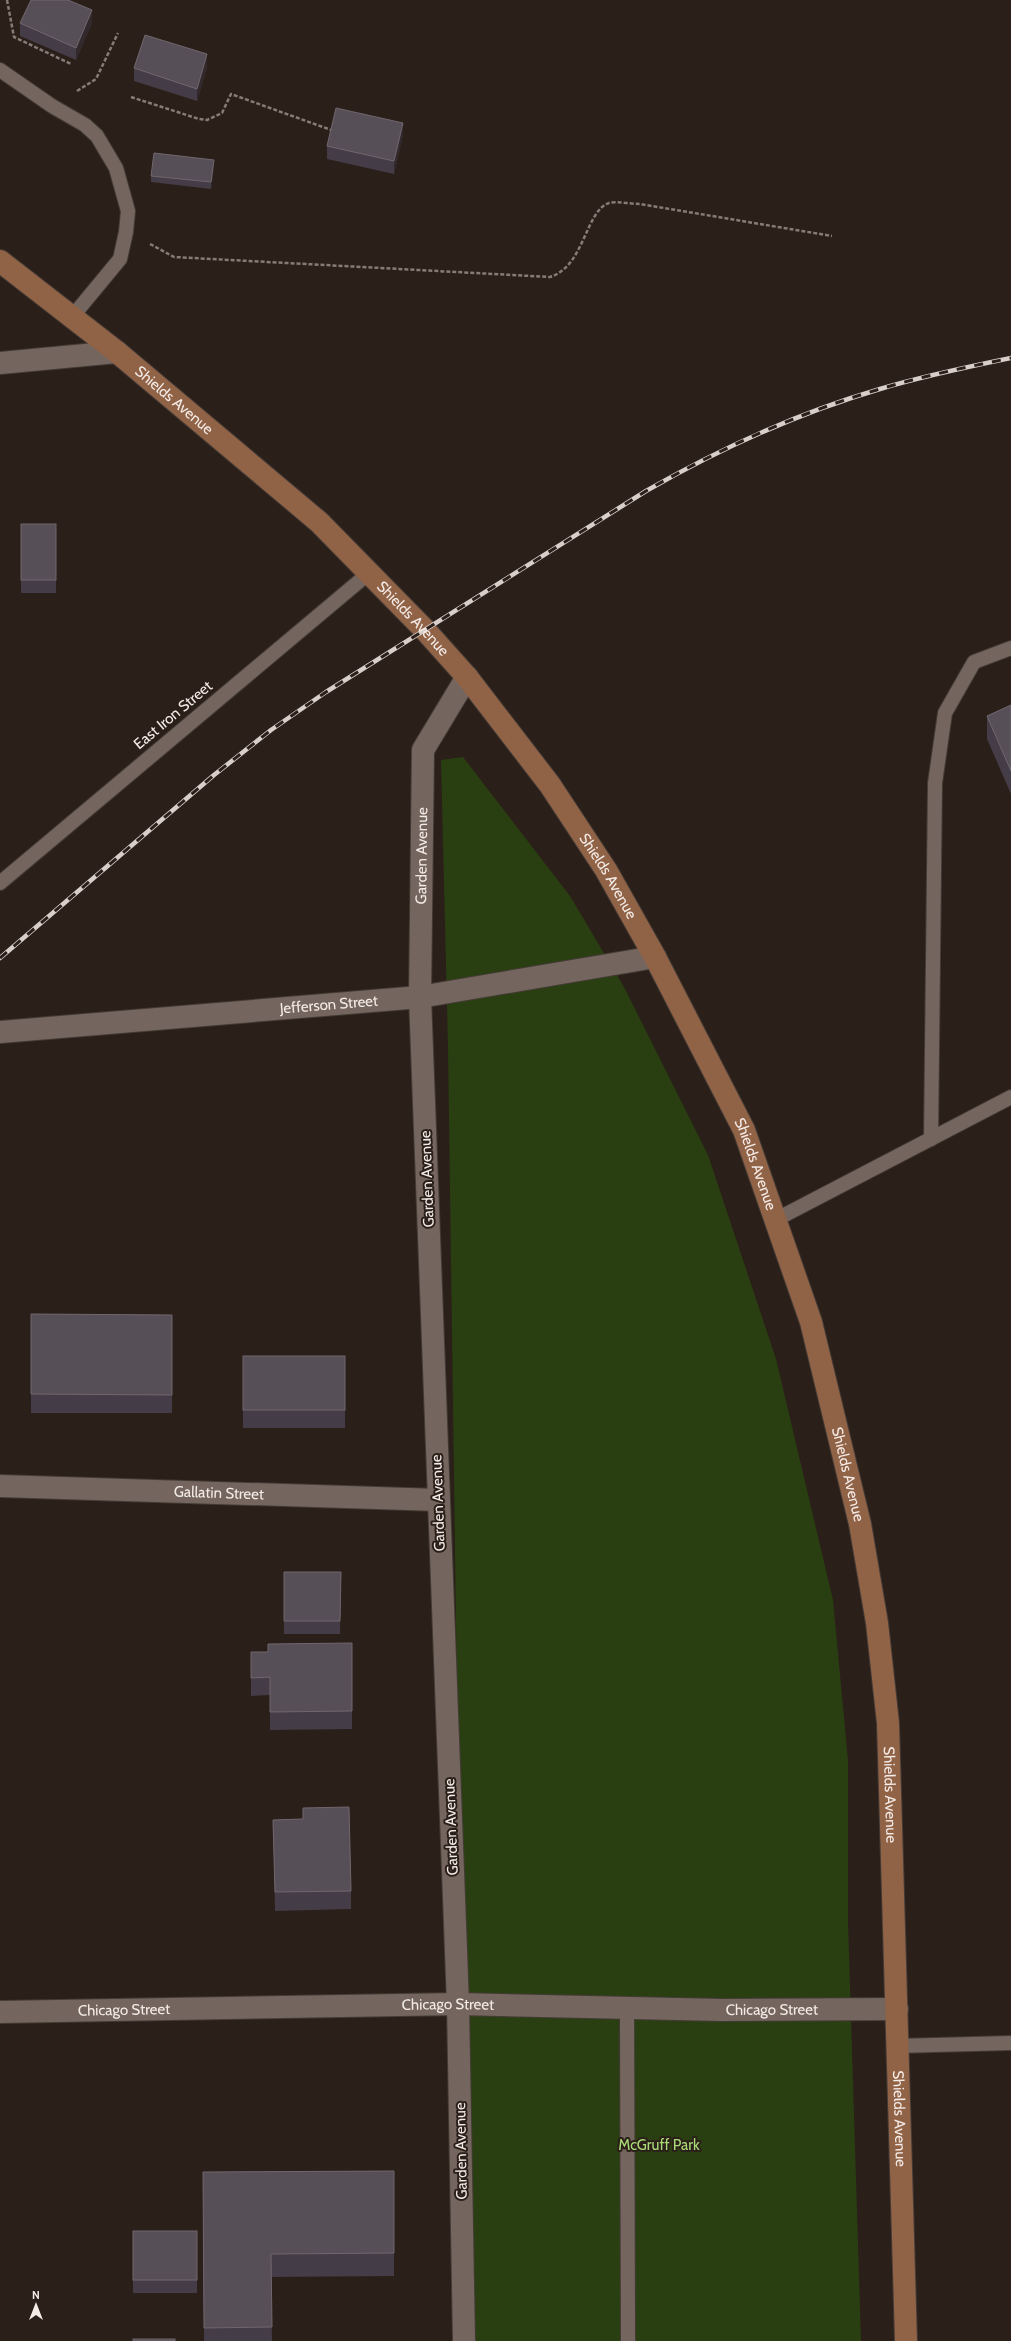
<svg xmlns="http://www.w3.org/2000/svg" width="1011" height="2341" font-family="Cabin,sans-serif">
<rect width="100%" height="100%" fill="#2b1f19"/>
<polygon fill="#2a3f11" points="463,757 570,896 624,987 708,1155 776,1359 833,1600 848,1761 848,1921 861,2341 466,2341 448,1046 441,760"/>
<g fill="none" stroke-linecap="round" stroke-linejoin="round">
<defs>
<g id="service">
<polyline points="0,70 52,106 85,125 97,136 116,168 123,193 128,211 126,232 120,259 72,317"/>
<polyline points="0,883 369,573"/>
<polyline points="931,1139 935,783 945,713 974,662 1011,648"/>
<polyline points="775,1220 1011,1097"/>
<polyline points="627,2009 628,2341"/>
<polyline points="896,2046 1011,2043"/>
</g>
<g id="minor">
<polyline points="0,363 117,352"/>
<path id="s1" d="M0,1032L420,997L655,957"/>
<path id="s2" d="M0,1486L438,1500"/>
<path id="s3" d="M0,2012L458,2004L722,2010L897,2009"/>
<path id="s4" d="M464,2341L458,2004L420,997L423,750L467,677"/>
</g>
<g id="secondary">
<path id="s5" d="M0,261L117,352L319,522L425,630L467,677L550,785L606,870L655,957L744,1130L811,1322L860,1524L877,1623L888,1723L906,2341"/>
</g>
</defs>
<use href="#service" stroke="#443b36" stroke-width="16"/>
<use href="#minor" stroke="#443b36" stroke-width="24"/>
<use href="#secondary" stroke="#443b36" stroke-width="24"/>
<g stroke="#867b76" stroke-width="2.5" stroke-dasharray="4 2" stroke-linecap="butt">
<polyline points="7,0 14,37 71,64"/>
<polyline points="77,91 96,79 118,33"/>
<polyline points="131,97 199,119 207,120 222,113 231,94 334,131"/>
<path d="M150,244L174,257L550,277C585,266 585,211 609,203C617,201 631,204 640,204L832,236"/>
</g>
<use href="#service" stroke="#74665e" stroke-width="14"/>
<use href="#minor" stroke="#74665e" stroke-width="22"/>
<use href="#secondary" stroke="#906246" stroke-width="22"/>
<defs>
<path id="rail" d="M0,958L214,775L271,730L326,692L646,491C721,448 798,413 880,389C923,376 967,367 1011,358"/>
</defs>
<use href="#rail" stroke="#d8ceca" stroke-width="4.5"/>
<use href="#rail" stroke="#2b1f19" stroke-width="3" stroke-dasharray="9" stroke-linecap="butt"/>
</g>
<g fill="#443c46">
<polygon points="20,23 92,23 76,60 20,36"/>
<polygon points="207,67 197,101 134,81 134,68"/>
<polygon points="403,135 394,174 327,159 327,146"/>
<polygon points="214,167 211,189 151,182 151,176"/>
<rect x="21" y="524" width="35" height="69"/>
<polygon points="1011,705 1011,794 987,739 987,716"/>
<polygon points="31,1314 172,1315 172,1413 31,1413"/>
<rect x="243" y="1356" width="102" height="72"/>
<polygon points="284,1572 341,1572 340,1634 284,1634"/>
<polygon points="352,1643 352,1729 270,1730 270,1695 251,1696 251,1652 268,1652"/>
<polygon points="303,1808 351,1891 351,1909 275,1911 273,1820 303,1819"/>
<polygon points="394,2171 394,2276 271,2277 272,2341 204,2341 203,2172"/>
<rect x="133" y="2231" width="64" height="62"/>
</g>
<g fill="#32292d">
<polygon points="92,10 92,23 76,60 76,48"/>
<polygon points="207,54 207,67 197,101 197,89"/>
<polygon points="403,123 403,135 394,174 394,161"/>
<polygon points="214,160 214,167 211,189 211,182"/>
</g>
<g fill="#574f57" stroke="#70676e">
<polygon points="31,0 68,0 92,10 76,48 20,23"/>
<polygon points="145,35 207,54 197,89 134,68"/>
<polygon points="336,108 403,123 394,161 327,146"/>
<polygon points="154,153 214,160 211,182 151,176"/>
<rect x="21" y="524" width="35" height="56"/>
<polygon points="1011,705 1011,771 987,716"/>
<polygon points="31,1314 172,1315 172,1395 31,1394"/>
<rect x="243" y="1356" width="102" height="54"/>
<polygon points="284,1572 341,1572 340,1621 284,1621"/>
<polygon points="352,1643 352,1711 270,1712 270,1677 251,1678 251,1652 268,1652 268,1644"/>
<polygon points="349,1807 351,1891 275,1892 273,1820 303,1819 303,1808"/>
<polygon points="394,2171 394,2253 271,2254 272,2327 204,2328 203,2172"/>
<rect x="133" y="2231" width="64" height="49"/>
<rect x="133" y="2339" width="42" height="2"/>
</g>
<g text-anchor="middle" dominant-baseline="central" stroke-width="4" stroke-linejoin="round" paint-order="stroke">
<g font-size="15" fill="#f4ebe7" stroke="#2b1f19">
<text stroke="none"><textPath href="#s5" startOffset="223">Shields Avenue</textPath></text>
<text stroke="none"><textPath href="#s5" startOffset="547">Shields Avenue</textPath></text>
<text transform="translate(173 715) rotate(-40)">East Iron Street</text>
<text stroke="none"><textPath href="#s4" startOffset="1486">Garden Avenue</textPath></text>
<text stroke="none"><textPath href="#s5" startOffset="871">Shields Avenue</textPath></text>
<text stroke="none"><textPath href="#s1" startOffset="330">Jefferson Street</textPath></text>
<text stroke="none"><textPath href="#s5" startOffset="1195">Shields Avenue</textPath></text>
<text transform="translate(427 1179) rotate(-92)">Garden Avenue</text>
<text stroke="none"><textPath href="#s5" startOffset="1519">Shields Avenue</textPath></text>
<text stroke="none"><textPath href="#s2" startOffset="219">Gallatin Street</textPath></text>
<text transform="translate(438 1503) rotate(-92)">Garden Avenue</text>
<text stroke="none"><textPath href="#s5" startOffset="1843">Shields Avenue</textPath></text>
<text transform="translate(451 1827) rotate(-92)">Garden Avenue</text>
<text stroke="none"><textPath href="#s3" startOffset="448">Chicago Street</textPath></text>
<text stroke="none"><textPath href="#s3" startOffset="124">Chicago Street</textPath></text>
<text stroke="none"><textPath href="#s3" startOffset="772">Chicago Street</textPath></text>
<text stroke="none"><textPath href="#s5" startOffset="2167">Shields Avenue</textPath></text>
<text transform="translate(461 2151) rotate(-91)">Garden Avenue</text>
</g>
<g font-size="15" fill="#a9db76" stroke="#2b1f19">
<text x="659" y="2145">McGruff Park</text>
</g>
</g>
<g transform="translate(36 2305)" stroke="#2b1f19" stroke-width="3" paint-order="stroke">
<path d="M0-3L7 15L0 10L-7 15Z" fill="#f4ebe7"/>
<text y="-6" font-size="11" font-weight="bold" text-anchor="middle" fill="#f4ebe7">N</text>
</g>
</svg>
